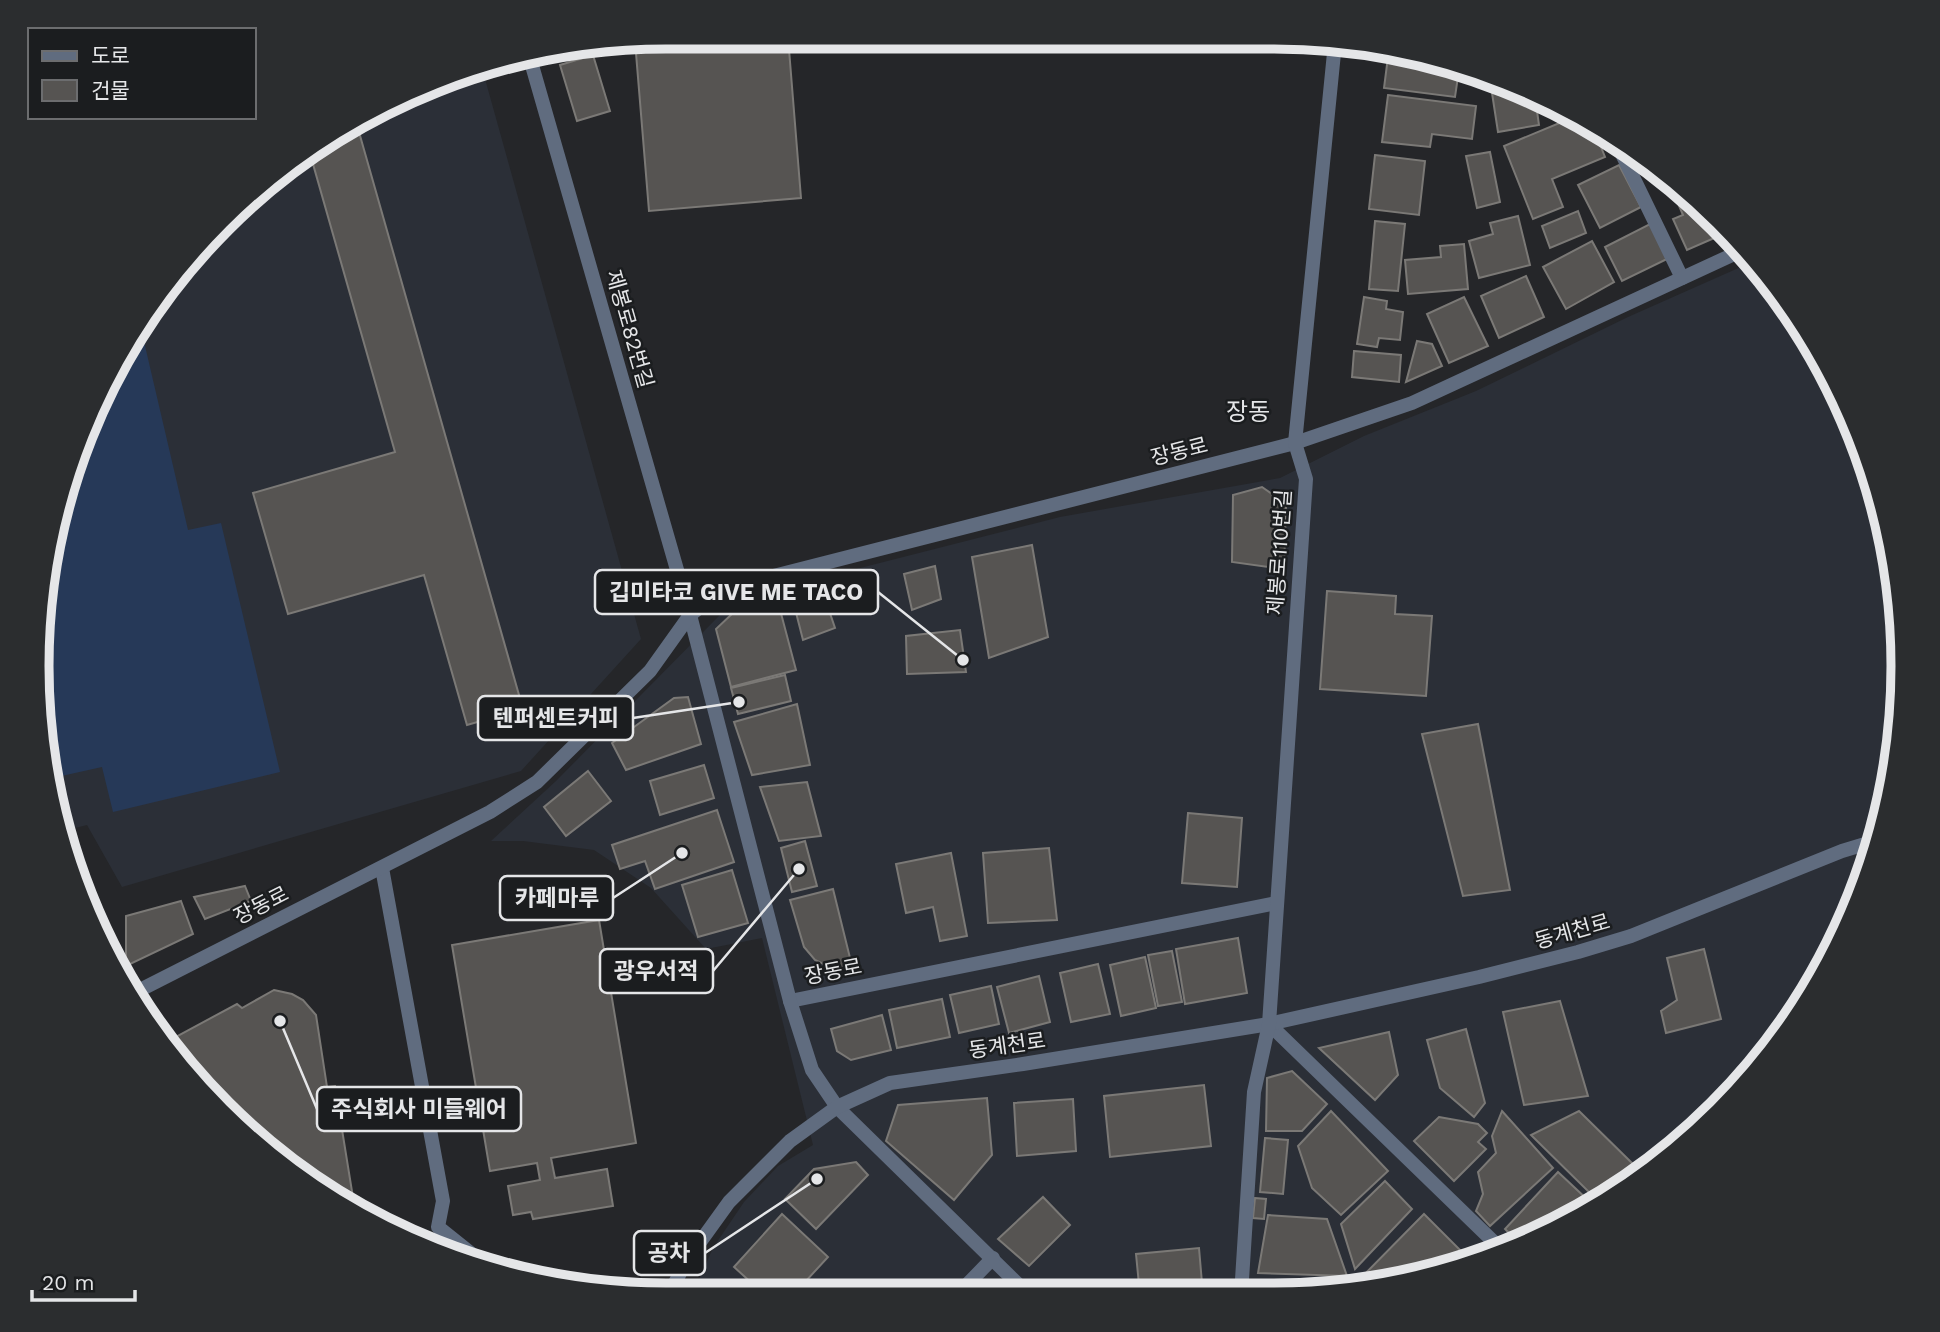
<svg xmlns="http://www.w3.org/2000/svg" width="1940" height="1332" font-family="'Work Sans','Noto Sans KR',sans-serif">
<rect width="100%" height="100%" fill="#252629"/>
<g fill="#2b2f37">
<polygon points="482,68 641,639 521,771 122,887 87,825 63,831 49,788 42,584 85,425 193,251 317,143"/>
<polygon points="1752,262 1797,317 1855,426 1891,544 1903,666 1891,789 1855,907 1797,1016 1719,1111 1553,1230 1396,1283 1274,1295 692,1295 713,1248 744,1202 778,1166 813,1145 762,938 706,949 651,888 594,850 523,841 491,841 556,781 714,621 735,600 1060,517 1280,478 1364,436 1476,391 1628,317"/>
</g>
<polygon fill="#263958" points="142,333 188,530 221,523 280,772 113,812 102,767 48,779 42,584 85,425"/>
<g fill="#565452" stroke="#7b7976" stroke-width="2">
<polygon points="666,37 788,37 801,198 649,211 635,41"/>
<polygon points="590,47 591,49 559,57 557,51"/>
<polygon points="1389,49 1401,50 1459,70 1455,97 1384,88"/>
<polygon points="593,55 610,111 577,121 560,65"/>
<polygon points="1490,80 1550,101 1536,104 1539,125 1498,132"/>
<polygon points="1388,95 1476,106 1472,139 1432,134 1430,147 1382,142"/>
<polygon points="1574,117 1586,126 1589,133 1595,132 1605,157 1552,179 1563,207 1533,219 1504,146"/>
<polygon points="357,125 523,709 467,725 424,575 288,614 253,493 395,452 309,150 317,143"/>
<polygon points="1490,152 1500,202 1477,208 1466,156"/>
<polygon points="1375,155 1425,161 1419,215 1369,209"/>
<polygon points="1619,165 1641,207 1600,228 1578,185"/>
<polygon points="1679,192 1719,221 1728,232 1687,250 1673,219 1683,215 1674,194"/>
<polygon points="1578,211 1586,233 1550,248 1542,226"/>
<polygon points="1518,216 1530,265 1479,278 1469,241 1493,234 1490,223"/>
<polygon points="1375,221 1405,224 1398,291 1369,289"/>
<polygon points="1650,224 1667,259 1622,281 1605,247"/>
<polygon points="1592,241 1614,282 1566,309 1543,267"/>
<polygon points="1464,244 1468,289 1408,294 1405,260 1441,257 1440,246"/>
<polygon points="1526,276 1544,317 1499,338 1481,296"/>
<polygon points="1364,297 1387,301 1386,309 1403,312 1400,340 1379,338 1377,347 1357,344"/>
<polygon points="1464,297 1488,346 1449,363 1427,314"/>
<polygon points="1417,341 1432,344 1442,366 1406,382"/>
<polygon points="1354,351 1401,355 1399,382 1352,377"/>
<polygon points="1262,487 1286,504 1284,569 1232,562 1233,495"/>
<polygon points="1032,545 1048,637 989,658 972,557"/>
<polygon points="935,566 941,599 912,610 904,574"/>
<polygon points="820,584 835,628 803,640 791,593"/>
<polygon points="1327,591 1396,596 1395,614 1432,616 1426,696 1320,689"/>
<polygon points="778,602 796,670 731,687 716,629 733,613"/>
<polygon points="960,630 966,672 907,674 906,636"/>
<polygon points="785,675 791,701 738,714 731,688"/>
<polygon points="688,697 701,744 626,770 612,743 674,698"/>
<polygon points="797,704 810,765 752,775 734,722"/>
<polygon points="1478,724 1510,890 1463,896 1422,734"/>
<polygon points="704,765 714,798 660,815 650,781"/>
<polygon points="588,771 611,801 566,836 544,807"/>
<polygon points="807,782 821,836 779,841 760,787"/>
<polygon points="717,810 734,862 655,889 645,861 620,869 612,845"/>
<polygon points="1188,813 1242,818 1237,887 1182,883"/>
<polygon points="805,841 817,886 792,892 781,848"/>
<polygon points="1049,848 1057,920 988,923 983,853"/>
<polygon points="951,853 967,936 940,941 933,907 906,913 896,864"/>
<polygon points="732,870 748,923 698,937 682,885"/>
<polygon points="245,886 251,901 205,919 194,897"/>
<polygon points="833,889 852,966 836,970 815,960 804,947 790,900"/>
<polygon points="181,901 193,934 126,966 126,916"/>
<polygon points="599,920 636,1143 551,1158 555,1178 607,1169 613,1206 533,1219 531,1212 513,1215 508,1186 540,1180 537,1163 490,1171 452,945"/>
<polygon points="1238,938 1247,993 1185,1004 1176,949"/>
<polygon points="1704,949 1721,1019 1666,1033 1661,1011 1677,1000 1667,958"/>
<polygon points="1172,951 1182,1002 1158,1006 1148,955"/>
<polygon points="1145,957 1156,1008 1121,1016 1110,965"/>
<polygon points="1098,964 1110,1014 1071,1022 1060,973"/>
<polygon points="1039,976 1050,1022 1009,1033 997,987"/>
<polygon points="991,986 999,1024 959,1033 950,995"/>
<polygon points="274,990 292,994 303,1000 316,1015 327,1087 335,1086 355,1210 316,1189 221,1111 170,1040 237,1004 242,1008"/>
<polygon points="942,999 950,1037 897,1048 889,1010"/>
<polygon points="1560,1001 1588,1096 1524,1105 1503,1012"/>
<polygon points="882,1015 891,1050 851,1060 837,1051 831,1029"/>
<polygon points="1466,1029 1485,1103 1474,1117 1440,1088 1427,1040"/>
<polygon points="1389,1032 1398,1075 1375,1100 1319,1048"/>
<polygon points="1292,1071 1327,1104 1302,1131 1266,1131 1267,1078"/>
<polygon points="1204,1085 1211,1146 1110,1157 1104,1096"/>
<polygon points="987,1098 992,1155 954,1200 886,1141 898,1105"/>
<polygon points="1073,1099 1076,1151 1017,1156 1014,1103"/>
<polygon points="1331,1111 1388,1171 1341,1215 1312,1188 1298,1146"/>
<polygon points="1502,1111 1553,1168 1490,1226 1476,1211 1483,1194 1478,1172 1496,1153 1492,1136"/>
<polygon points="1579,1111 1638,1169 1596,1199 1531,1135"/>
<polygon points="1439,1117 1478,1124 1487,1133 1478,1142 1486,1149 1454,1181 1414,1141"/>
<polygon points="1265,1138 1288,1140 1283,1194 1260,1192"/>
<polygon points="856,1162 868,1175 816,1229 785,1199 814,1169"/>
<polygon points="1558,1172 1591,1203 1553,1230 1518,1242 1505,1229"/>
<polygon points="1385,1181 1412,1209 1355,1269 1341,1224"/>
<polygon points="1043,1197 1070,1225 1029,1266 998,1239"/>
<polygon points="1255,1198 1266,1199 1264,1219 1253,1218"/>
<polygon points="782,1214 828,1257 793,1295 765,1295 734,1267"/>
<polygon points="1424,1214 1464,1254 1453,1264 1396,1283 1356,1287 1354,1285"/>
<polygon points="1268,1215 1327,1219 1347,1276 1258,1273"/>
<polygon points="1199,1248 1203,1295 1140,1295 1136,1254"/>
<polygon points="1283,1282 1344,1283 1344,1288 1283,1294"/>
</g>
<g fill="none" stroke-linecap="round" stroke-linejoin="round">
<g stroke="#606c7f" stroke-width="14">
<polyline points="1620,150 1682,278"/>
<polyline points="382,868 443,1201 438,1227 488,1267"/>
<polyline points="790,1001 1276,903"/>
</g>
<g stroke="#606c7f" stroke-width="14">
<polyline points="529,55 690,615 790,1001 812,1070 837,1107 1029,1295"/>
<polyline points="136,992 490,812 537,782 650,671 690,615 723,589 1295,443 1412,403 1743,250"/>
<polyline points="1269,1024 1500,1248"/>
<polyline points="669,1295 685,1263 729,1202 790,1141 837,1107 890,1083 1023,1064 1269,1024 1479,977 1578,952 1631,936 1842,851 1875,841"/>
<polyline points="957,1295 993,1258"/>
<polyline points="1241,1295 1254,1092 1269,1024 1306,479 1295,443 1335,43"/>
</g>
</g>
<g text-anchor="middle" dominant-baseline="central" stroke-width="5" stroke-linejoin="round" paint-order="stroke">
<g font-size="21" fill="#e5e6e8" stroke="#1b1d1f">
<text transform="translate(630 329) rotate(74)">제봉로82번길</text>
<text transform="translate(1179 451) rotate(-14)">장동로</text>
<text transform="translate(1279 552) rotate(-86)">제봉로110번길</text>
<text transform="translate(261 905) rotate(-27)">장동로</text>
<text transform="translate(1572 931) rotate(-16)">동계천로</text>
<text transform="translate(833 971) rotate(-11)">장동로</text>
<text transform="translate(1007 1045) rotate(-8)">동계천로</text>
</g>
<g font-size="24" fill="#e5e6e8" stroke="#1b1d1f">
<text x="1248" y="412">장동</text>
</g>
</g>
<path d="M0 0H1940V1332H0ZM666 49H1274A617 617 0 0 1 1891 666V666A617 617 0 0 1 1274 1283H666A617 617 0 0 1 49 666V666A617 617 0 0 1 666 49Z" fill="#2b2d2f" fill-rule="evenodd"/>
<path fill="none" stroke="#e5e6e8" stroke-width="9" d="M666 49H1274A617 617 0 0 1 1891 666V666A617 617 0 0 1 1274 1283H666A617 617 0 0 1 49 666V666A617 617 0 0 1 666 49Z"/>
<path fill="none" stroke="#e5e6e8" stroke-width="2.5" d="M963 660L878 592M739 702L633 718M682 853L613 898M799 869L713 971M280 1021L317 1109M817 1179L705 1253"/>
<g fill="#e5e6e8" stroke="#1b1d1f" stroke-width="2.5">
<circle cx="963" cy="660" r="7"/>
<circle cx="739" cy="702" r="7"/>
<circle cx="682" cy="853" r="7"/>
<circle cx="799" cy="869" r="7"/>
<circle cx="280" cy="1021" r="7"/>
<circle cx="817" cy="1179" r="7"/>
</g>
<g fill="#1b1d1f" stroke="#e5e6e8" stroke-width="2.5">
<rect x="595" y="570" width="283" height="44" rx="7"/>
<rect x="478" y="696" width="155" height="44" rx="7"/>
<rect x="500" y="876" width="113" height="44" rx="7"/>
<rect x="600" y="949" width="113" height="44" rx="7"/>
<rect x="317" y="1087" width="204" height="44" rx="7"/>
<rect x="634" y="1231" width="71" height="44" rx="7"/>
</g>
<g font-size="23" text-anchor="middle" font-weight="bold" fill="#e5e6e8">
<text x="736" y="600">깁미타코 GIVE ME TACO</text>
<text x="556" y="726">텐퍼센트커피</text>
<text x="557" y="906">카페마루</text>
<text x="656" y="979">광우서적</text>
<text x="419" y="1117">주식회사 미들웨어</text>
<text x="669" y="1261">공차</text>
</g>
<rect x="28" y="28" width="228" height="91" fill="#1b1d1f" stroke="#6c6d6f" stroke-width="2"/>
<rect x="42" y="51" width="35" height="10" fill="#606c7f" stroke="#6c6d6f" stroke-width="2"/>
<text x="91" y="63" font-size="21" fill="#e5e6e8">도로</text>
<rect x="42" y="80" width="35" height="21" fill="#565452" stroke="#6c6d6f" stroke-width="2"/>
<text x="91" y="98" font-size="21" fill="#e5e6e8">건물</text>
<path d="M32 1290v10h103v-10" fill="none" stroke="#e5e6e8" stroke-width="3.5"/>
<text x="42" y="1290" font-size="21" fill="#e5e6e8" stroke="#1b1d1f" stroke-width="5" paint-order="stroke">20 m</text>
</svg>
